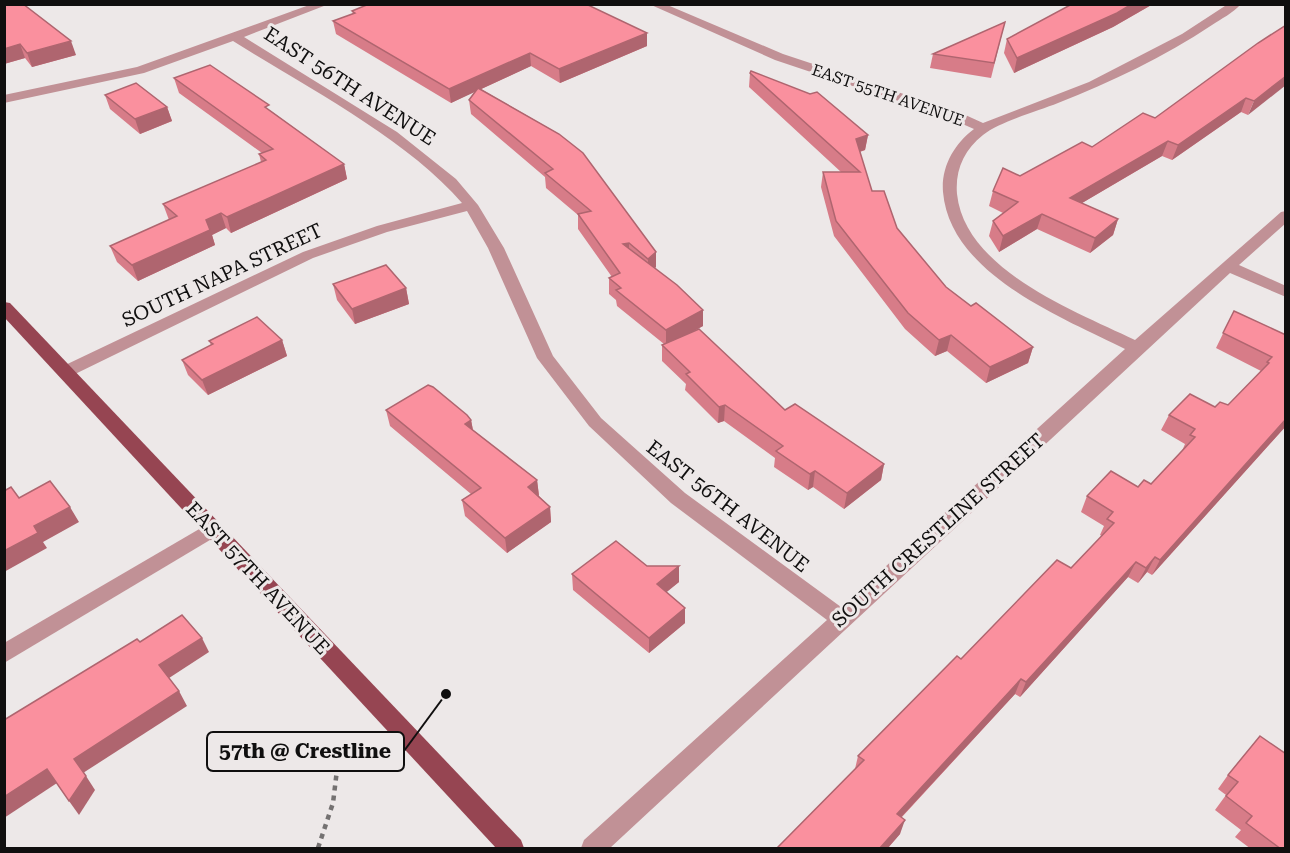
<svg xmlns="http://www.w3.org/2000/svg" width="1290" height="853" font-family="'Roboto Serif',serif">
<rect width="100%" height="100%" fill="#ede8e8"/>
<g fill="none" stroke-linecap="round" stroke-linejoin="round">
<polyline stroke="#747171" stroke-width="4.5" stroke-dasharray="5 5" stroke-linecap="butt" points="318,848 333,803 337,770 347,759"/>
<g fill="#c19196" fill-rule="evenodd">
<path d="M312,4H329L244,37L397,132L456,179L478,205L504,248L553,356L601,418L685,493L841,607L1125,349C1061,317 950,274 943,192C941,167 954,144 974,129L951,119L775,60L649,4H665L783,54L961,113L983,123L1089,82L1182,34L1228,4H1241C1233,13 1221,19 1212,25C1164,57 1111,82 1058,103C1038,111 999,122 983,135C964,150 955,170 957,194C965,270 1075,311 1135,340L1281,212L1286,211V223L1239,265L1286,286V297L1230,273L610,848H581L584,840L827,620L671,503L589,426L537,358L488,248L467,211L387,232L313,258L71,376H59L56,372L59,368L303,252L377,226L462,203C406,138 306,87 233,41L144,73L4,103V95L137,67Z"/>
<polygon points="213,521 220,524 223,529 220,534 4,663 4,643"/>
</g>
<polygon fill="#964552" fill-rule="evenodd" points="4,302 10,303 521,840 524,848 496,848 4,317"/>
</g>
<g fill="#d77c88">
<polygon points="4,4 76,55 32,67 25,58 4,64"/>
<polygon points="1072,4 1153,4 1113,27 1014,73 1004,53 1007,39"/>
<polygon points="352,11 647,33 647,46 560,83 531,66 481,89 559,134 656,267 655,268 703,310 703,326 686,335 785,410 884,464 881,480 844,509 813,487 808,490 774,467 775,458 724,421 718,423 685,390 686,384 662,361 662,345 664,344 617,306 616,300 609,294 609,278 612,277 578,229 578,215 546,188 545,177 471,114 469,100 475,91 451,103 336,34 333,21 353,14"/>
<polygon points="1005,22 991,78 930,68 933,54"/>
<polygon points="1286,25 1248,115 1241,112 1172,160 1162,156 1082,203 1118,219 1113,235 1090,253 1037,229 999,252 989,236 993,221 1003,213 989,206 993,191 1020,176 1092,147 1155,118"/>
<polygon points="750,73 868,135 865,150 860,152 872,191 897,228 946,287 971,306 1033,347 1028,363 986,383 947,351 935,356 905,329 834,236 821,187 823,172 841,172 749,87"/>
<polygon points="174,78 271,111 344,164 347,179 231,233 226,228 212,235 215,245 138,281 117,262 110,246 169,220 163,204 261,162 259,154 262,153 179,93"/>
<polygon points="105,95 167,107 172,121 140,134 110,109"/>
<polygon points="333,284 406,288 409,304 355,324 337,300"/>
<polygon points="1234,311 1286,335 1286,426 1152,575 1147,572 1138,583 1128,577 1020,697 1015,694 902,817 900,834 887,849 776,849 855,769 858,756 961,659 1071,568 1102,536 1100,535 1104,526 1081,512 1087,496 1151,484 1182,451 1185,444 1161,430 1169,415 1228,405 1261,371 1216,348"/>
<polygon points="282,340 287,356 208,395 188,375 182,360 211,345 209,341"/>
<polygon points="386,410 471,420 473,430 537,480 539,496 550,507 551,522 507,553 465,516 462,500 471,494 390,426"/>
<polygon points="647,566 679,566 679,582 666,592 685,608 685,623 649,653 573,590 572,574"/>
<polygon points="1260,736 1286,849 1251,849 1235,837 1241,830 1215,810 1226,795 1218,789 1228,775"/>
</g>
<g fill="#af656f">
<polygon points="1132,4 1153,4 1113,27 1014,73 1017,58"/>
<polygon points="647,33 647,46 560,83 559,69"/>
<polygon points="71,41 76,55 32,67 27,53"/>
<polygon points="20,44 25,58 4,64 4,49"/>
<polygon points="530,53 531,66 451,103 449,89"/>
<polygon points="1286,76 1286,85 1248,115 1254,101"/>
<polygon points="1246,98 1241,112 1172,160 1178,145"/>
<polygon points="167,107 172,121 140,134 135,119"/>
<polygon points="868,135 865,150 854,153 856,139"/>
<polygon points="1168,141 1162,156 1065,213 1070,198"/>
<polygon points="344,164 347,179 231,233 227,217"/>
<polygon points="221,213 226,228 212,235 215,245 138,281 132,265 206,220"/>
<polygon points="1042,214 1037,229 999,252 1003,236"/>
<polygon points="1118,219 1113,235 1090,253 1095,238"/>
<polygon points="629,243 629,258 623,244"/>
<polygon points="656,252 656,267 648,274 648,259"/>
<polygon points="406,288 409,304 355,324 352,309"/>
<polygon points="703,310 703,326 666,346 666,330"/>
<polygon points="951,335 947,351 935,356 939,340"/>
<polygon points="282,340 287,356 208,395 202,380"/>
<polygon points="1033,347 1028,363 986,383 990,367"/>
<polygon points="725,405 724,421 718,423 719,407"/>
<polygon points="1286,419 1286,426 1152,575 1160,560"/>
<polygon points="471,420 474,436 465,424"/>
<polygon points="884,464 881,480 844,509 847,493"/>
<polygon points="815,471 813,487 808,490 810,474"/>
<polygon points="537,480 539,496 528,487"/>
<polygon points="70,507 79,522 43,542 47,548 4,572 4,551 34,526"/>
<polygon points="550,507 551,522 507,553 505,538"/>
<polygon points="1155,557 1147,572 1138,583 1146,568"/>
<polygon points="1136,562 1128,577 1020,697 1026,682"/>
<polygon points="679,566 679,582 657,600 657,584"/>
<polygon points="685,608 685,623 649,653 649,638"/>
<polygon points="202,638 209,652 166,680 159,665"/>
<polygon points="1021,679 1015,694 892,827 897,814"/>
<polygon points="179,691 187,706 83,773 74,759"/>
<polygon points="47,769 57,783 4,818 4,797"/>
<polygon points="86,776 95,790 79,815 69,801"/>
<polygon points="905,820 900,834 887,849 879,849"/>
</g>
<g fill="#fa909e" stroke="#af656f" stroke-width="1.5">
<polygon points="4,4 23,4 71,41 27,53 20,44 4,49"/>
<polygon points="369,4 586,4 647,33 559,69 530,53 449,89 333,21 355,13 352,11"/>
<polygon points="1072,4 1132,4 1117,13 1017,58 1007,39"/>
<polygon points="1005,22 994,63 933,54"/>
<polygon points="1286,25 1286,76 1254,101 1246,98 1178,145 1168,141 1070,198 1118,219 1095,238 1042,214 1003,236 993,221 1018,202 993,191 1003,168 1020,176 1082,142 1092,147 1143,113 1155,118 1258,43"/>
<polygon points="210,65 269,105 265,107 344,164 227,217 221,213 206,220 210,230 132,265 110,246 177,216 163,204 266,160 259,154 273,149 174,78"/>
<polygon points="751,71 810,94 817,92 868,135 856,139 872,191 884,191 897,228 946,287 971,306 976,303 1033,347 990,367 951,335 939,340 908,313 836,221 823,172 860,172 750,73"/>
<polygon points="136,83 167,107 135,119 105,95"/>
<polygon points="478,88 559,134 583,153 656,252 648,259 629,243 623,244 677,285 703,310 666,330 616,290 621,288 609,278 620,273 578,214 591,211 545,173 553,169 469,100"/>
<polygon points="386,265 406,288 352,309 333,284"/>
<polygon points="1234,311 1286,335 1286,419 1160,560 1155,557 1146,568 1136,562 1026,682 1021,679 897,814 905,820 879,849 776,849 864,760 858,756 957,656 961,659 1057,560 1071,568 1114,523 1107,519 1113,512 1087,496 1111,471 1138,487 1144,480 1151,484 1195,437 1190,435 1195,429 1169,415 1190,394 1215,407 1220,402 1228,405 1269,363 1267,362 1272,357 1223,333"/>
<polygon points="257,317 282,340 202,380 182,360 213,344 209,341"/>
<polygon points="699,329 785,410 795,404 884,464 847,493 815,471 810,474 776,451 783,446 725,405 719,407 686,374 690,372 662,345"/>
<polygon points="428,385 433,387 467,415 471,420 465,424 537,480 528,487 550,507 505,538 462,500 481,488 386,410"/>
<polygon points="50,481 70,507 34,526 38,533 4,551 4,491 11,487 19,498"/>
<polygon points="616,541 647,566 679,566 657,584 685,608 649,638 572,574"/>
<polygon points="182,615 202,638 159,665 179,691 74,759 86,776 69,801 47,769 4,797 4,720 137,639 140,642"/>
<polygon points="1260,736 1286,754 1286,849 1281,849 1246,823 1252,816 1226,796 1238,782 1228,775"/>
</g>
<g text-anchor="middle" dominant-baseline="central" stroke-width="6" stroke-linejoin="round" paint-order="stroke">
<g font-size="16" fill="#100f0f" stroke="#ede8e8">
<text transform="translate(888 95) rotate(19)">EAST 55TH AVENUE</text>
</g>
<g font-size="20" fill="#100f0f" stroke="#ede8e8">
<text transform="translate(350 86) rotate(33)">EAST 56TH AVENUE</text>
<text transform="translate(222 275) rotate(-25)">SOUTH NAPA STREET</text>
<text transform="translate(728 506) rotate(38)">EAST 56TH AVENUE</text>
<text transform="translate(938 530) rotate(-42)">SOUTH CRESTLINE STREET</text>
<text transform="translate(258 578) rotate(47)">EAST 57TH AVENUE</text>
</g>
</g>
<path fill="none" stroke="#100f0f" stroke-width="2" d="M446 694L404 751"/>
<circle fill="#100f0f" stroke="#ede8e8" stroke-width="2" cx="446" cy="694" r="6"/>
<rect fill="#ede8e8" stroke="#100f0f" stroke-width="2" x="207" y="732" width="197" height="39" rx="6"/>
<g font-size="21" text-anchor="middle" font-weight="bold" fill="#100f0f">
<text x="305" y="758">57th @ Crestline</text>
</g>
<rect width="1290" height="853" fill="none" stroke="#100f0f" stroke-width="12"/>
</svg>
